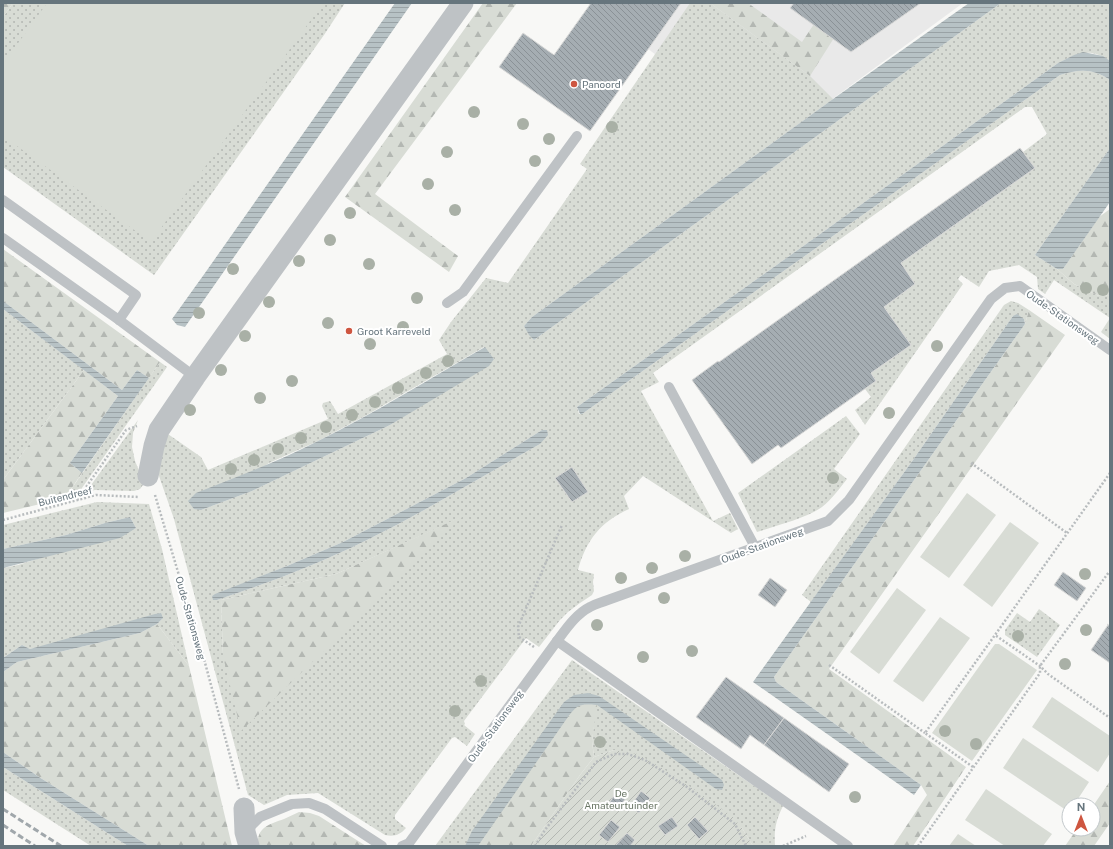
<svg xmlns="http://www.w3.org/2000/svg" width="1113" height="849" font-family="'Public Sans',sans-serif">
<defs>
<pattern id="grass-dots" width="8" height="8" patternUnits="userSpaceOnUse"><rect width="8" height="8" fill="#d8dcd5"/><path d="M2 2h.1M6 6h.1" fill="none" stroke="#b3b7b2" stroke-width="1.8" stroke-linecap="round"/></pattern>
<pattern id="forest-firs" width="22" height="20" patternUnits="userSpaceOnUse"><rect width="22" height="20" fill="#d8dcd5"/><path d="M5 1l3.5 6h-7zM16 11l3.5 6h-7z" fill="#b3b7b2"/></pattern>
<pattern id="garden-furrows" width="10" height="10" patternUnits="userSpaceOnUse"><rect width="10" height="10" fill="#d8dcd5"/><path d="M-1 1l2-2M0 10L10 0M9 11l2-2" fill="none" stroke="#b3b7b2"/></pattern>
<pattern id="water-rules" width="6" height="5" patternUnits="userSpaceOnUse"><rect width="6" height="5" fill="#b7c2c5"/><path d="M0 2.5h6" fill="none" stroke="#99a2a5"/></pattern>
<pattern id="building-back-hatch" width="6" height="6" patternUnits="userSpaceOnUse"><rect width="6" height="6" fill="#a5adb2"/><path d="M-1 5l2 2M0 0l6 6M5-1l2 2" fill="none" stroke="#8a9196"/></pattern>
</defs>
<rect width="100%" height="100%" fill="#f8f8f6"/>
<polygon fill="#e9e9e9" points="587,3 963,3 778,139 696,85"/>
<g fill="url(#grass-dots)" fill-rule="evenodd">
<polygon points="13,3 345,3 324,35 154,275 3,167 3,17"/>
<path d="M690,3H710L810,76L833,99L532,317L524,326L534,340L1001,3H1110V61C1090,47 1078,53 1058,63L816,237L577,407L579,414H582L1060,75C1079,69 1093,68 1110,80V148L1035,255L1057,269L1074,284L1099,296L1110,295V339L1101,332L1110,318L1054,280L1045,294L1038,289L1037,277L1019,265L989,271L979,287L961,275L958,279L963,284L865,425L855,410L871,397L865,389L876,381L871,373L911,345L884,307L915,284L901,263L1034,168L1023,152L1047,134L1032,107H1025L653,373L659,382L641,391L713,521L730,513L738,529L731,533L643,476L624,496L629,509C600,522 586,541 578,570L594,574L593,582L594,591L592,595L580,603L568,612L560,620L539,647L526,638L464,721L465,724L464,725L475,734L467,746L455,737L452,738L395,815V819L406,828C400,835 394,837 385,835L318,793L287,795L264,805L248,795L174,519L159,476L157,459L165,432L201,457L208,470L328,419L322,406L323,403L330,401L338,414L447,354L439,340L451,322L486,278L508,283L587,169L580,164ZM484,347L494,359L390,425L252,491L201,510L269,463L318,441L365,416ZM542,430L540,444C483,476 426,511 367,540C319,564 268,583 217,600L212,596L287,566L343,542L466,478ZM462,517L223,656L221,600L336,574Z"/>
<polygon points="1011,301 1018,303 1029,310 1025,324 1024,319 1013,316 913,460 811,602 802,595 1004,305"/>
<polygon points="3,309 84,370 3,480"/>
<polygon points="160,362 167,367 77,495 65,498"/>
<path d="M846,416L860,434L834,469L847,479C839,489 832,499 822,507C807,518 775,526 757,532L738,493Z"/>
<polygon points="138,420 133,433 132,447 135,461 143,480 143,485 140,489 134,491 95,490 86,492"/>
<polygon points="97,502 149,504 162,549 189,666 157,624 163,618 30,649 22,645 3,658 3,568 18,565 136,528 130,517 105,523 66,535 3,549 3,525"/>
<polygon points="1039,609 1060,625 1037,657 1005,635 1005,630 1017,613 1030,622"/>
<path d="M572,660L783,806C776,820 774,829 775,845L768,846H753L742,828L614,750L594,757L592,741L596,705L585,704L478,846H435Z"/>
<polygon points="3,767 128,846 91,846 3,790"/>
</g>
<g fill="url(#forest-firs)">
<polygon points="3,3 13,3 3,17"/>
<polygon points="483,3 517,3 375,194 458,256 449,272 345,197"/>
<polygon points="710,3 748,3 802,42 828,3 856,3 810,76"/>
<polygon points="1110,209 1110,295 1099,296 1074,284 1057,269 1063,269 1099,217"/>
<polygon points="3,249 160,362 149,378 137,370 122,390 3,301"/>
<polygon points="1029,310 1065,335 829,669 966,767 913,846 893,846 927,795 921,785 776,682 774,677 1025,324"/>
<polygon points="84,370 118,396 70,463 82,473 65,498 3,513 3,480"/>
<polygon points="463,516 241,731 223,656 221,600 336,574"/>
<polygon points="157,624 189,666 232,846 149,846 39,777 3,752 3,672 17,662 140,633"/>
<polygon points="585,704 597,705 592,741 594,757 580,775 531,846 478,846 570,714 576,707"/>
<polygon points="1110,781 1110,823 1094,846 1065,846 1077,829 1093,829 1093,806"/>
<path d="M299,812L310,813L319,816L366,846H258C256,827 270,824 284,819C289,817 294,814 299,812Z"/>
</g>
<g fill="#d8dcd5">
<polygon points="47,3 323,3 151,242 3,136 3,64"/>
<polygon points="967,493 996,515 949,578 920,557"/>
<polygon points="1010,522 1039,543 992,607 963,585"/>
<polygon points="897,588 926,610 879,674 850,652"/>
<polygon points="940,617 970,638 923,702 893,681"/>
<polygon points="995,644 999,644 1037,670 972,761 932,733"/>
<polygon points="1052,697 1110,736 1110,753 1098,772 1032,727"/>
<polygon points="1023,738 1089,782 1074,805 1069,805 1069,812 1003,768"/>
<polygon points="986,789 1052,834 1043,846 1005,846 965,820"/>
<polygon points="958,834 976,846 949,846"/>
</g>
<polygon fill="url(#garden-furrows)" points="614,750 638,754 672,774 732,816 742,828 753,846 531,846 580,775 594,757"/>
<g fill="url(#water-rules)">
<polygon points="395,3 412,3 185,327 177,325 172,319 205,273"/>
<polygon points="969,3 1001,3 534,340 529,335 524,326 532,317 833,99"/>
<path d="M1083,52L1103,56L1110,61V80C1093,68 1079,69 1060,75L582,414H580L577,407L816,237L1058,63L1074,55Z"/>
<polygon points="1110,148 1110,202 1063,269 1057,269 1035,255"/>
<polygon points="3,301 122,390 137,370 149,378 82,473 70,463 118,396 3,309"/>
<polygon points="1017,314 1024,319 1025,324 774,677 776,682 921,785 914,795 753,682 913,460 1013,316"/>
<path d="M485,347L494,359L489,366L390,425L252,491L201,510L194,509L188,501L196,493C237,477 279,461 318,441C375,413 429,379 485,347Z"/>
<path d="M542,430H547L548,435L540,444C483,476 426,511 367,540C319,564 268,583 217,600H213L212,596L215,594L287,566L343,542L466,478Z"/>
<polygon points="130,517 136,528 120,538 3,568 3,549 66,535 105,523"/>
<polygon points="161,613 163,618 157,624 140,633 17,662 3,672 3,658 22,645 30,649 155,614"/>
<path d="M588,693L599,696L722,780L724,785L722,790L716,789L597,705C583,704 579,703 570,714L478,846H465L472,831L564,702L574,695Z"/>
<polygon points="3,752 39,777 149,846 128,846 3,767"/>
</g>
<g fill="url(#building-back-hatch)" stroke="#d9d9d8">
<polygon points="591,3 681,3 590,131 499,67 523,33 554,55"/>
<polygon points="794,3 921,3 851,52 790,8"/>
<polygon points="1020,148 1035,168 901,263 915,284 884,307 911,345 871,373 876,381 781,448 778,445 752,464 692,380 718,361 719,362"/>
<polygon points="572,467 588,492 572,502 555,478"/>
<polygon points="1063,572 1086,588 1077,601 1054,585"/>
<polygon points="770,578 787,590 775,607 758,595"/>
<polygon points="1107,624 1110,626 1110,663 1091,650 1108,625"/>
<polygon points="726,677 784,718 764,745 750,735 741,749 696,717"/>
<polygon points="784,718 849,764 829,792 764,745"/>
<polygon points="618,789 628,795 617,811 608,805"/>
<polygon points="641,791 650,798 639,813 630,807"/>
<polygon points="672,817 678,826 665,835 658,826"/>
<polygon points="695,817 708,831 699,839 687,825"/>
<polygon points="611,820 620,827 608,842 599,835"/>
<polygon points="627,833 635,840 630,846 615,846"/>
</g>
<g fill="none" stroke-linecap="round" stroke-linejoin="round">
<g stroke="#b8bcbe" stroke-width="2.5" stroke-dasharray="2 2" stroke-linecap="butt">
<polyline points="971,463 1067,533"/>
<polyline points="1110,473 995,635 1040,666 1048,674 1110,718"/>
<polyline points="155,495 204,659 239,789"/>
<polyline points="77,500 126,430 137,426"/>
<polyline points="3,520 96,495 139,497"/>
<polyline points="534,647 519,637 518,627 562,525"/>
<polyline points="829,665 925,733"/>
<polyline points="973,767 925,733 995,635"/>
<polyline points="535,846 545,830 596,762 614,754 628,754 645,760 687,787 735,824 746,846"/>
<polyline points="783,846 806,836"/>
<polyline points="918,846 1040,673 1040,666 1109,572"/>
</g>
<g stroke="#bec2c5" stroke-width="10">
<polyline points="3,200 136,295 119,320"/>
<polyline points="3,238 119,320 195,377"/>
<polyline points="447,303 463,292 577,136"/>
<polyline points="669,387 755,547"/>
<polyline points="557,641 848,846"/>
<polyline points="245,832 260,817 292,804 309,803 325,809 382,846"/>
<path d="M402,846L409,843L557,641C566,629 576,614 590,607C595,604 600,603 605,601L828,521L849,500L991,299L1005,288L1020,286L1110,350"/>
</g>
<g stroke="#bec2c5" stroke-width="21">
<polyline points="148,476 154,446 159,430 195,377 463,3"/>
<polyline points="244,808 245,832 249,846"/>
</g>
<g stroke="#a0a7ab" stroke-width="3" stroke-dasharray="6 3" stroke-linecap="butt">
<polyline points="3,809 61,846"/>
<polyline points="3,825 35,846"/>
</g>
</g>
<g fill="#a9b0a6">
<circle cx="474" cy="112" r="6"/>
<circle cx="523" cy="124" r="6"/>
<circle cx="612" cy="127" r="6"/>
<circle cx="549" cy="139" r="6"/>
<circle cx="447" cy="152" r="6"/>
<circle cx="535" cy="161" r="6"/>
<circle cx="428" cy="184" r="6"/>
<circle cx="455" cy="210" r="6"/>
<circle cx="350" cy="213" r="6"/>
<circle cx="330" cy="240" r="6"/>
<circle cx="299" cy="261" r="6"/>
<circle cx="369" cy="264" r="6"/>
<circle cx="233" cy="269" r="6"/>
<circle cx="1086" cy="288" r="6"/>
<circle cx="1103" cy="290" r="6"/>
<circle cx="417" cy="298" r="6"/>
<circle cx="269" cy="302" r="6"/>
<circle cx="199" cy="313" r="6"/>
<circle cx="328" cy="323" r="6"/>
<circle cx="403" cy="327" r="6"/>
<circle cx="245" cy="336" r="6"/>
<circle cx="370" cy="344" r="6"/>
<circle cx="937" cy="346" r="6"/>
<circle cx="448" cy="361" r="6"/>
<circle cx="221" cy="370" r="6"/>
<circle cx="426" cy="373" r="6"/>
<circle cx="292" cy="381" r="6"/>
<circle cx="398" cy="388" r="6"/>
<circle cx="260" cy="398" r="6"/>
<circle cx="375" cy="402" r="6"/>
<circle cx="190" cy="410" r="6"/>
<circle cx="889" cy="413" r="6"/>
<circle cx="352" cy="415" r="6"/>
<circle cx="326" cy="427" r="6"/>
<circle cx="301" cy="438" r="6"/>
<circle cx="278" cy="449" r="6"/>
<circle cx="254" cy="460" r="6"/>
<circle cx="231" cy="469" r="6"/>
<circle cx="833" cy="478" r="6"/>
<circle cx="685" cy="556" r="6"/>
<circle cx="652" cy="568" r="6"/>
<circle cx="1085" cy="574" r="6"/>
<circle cx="621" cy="578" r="6"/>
<circle cx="664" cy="598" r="6"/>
<circle cx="597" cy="625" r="6"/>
<circle cx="1086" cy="630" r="6"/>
<circle cx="1018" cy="636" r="6"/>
<circle cx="692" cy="651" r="6"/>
<circle cx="643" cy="657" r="6"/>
<circle cx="1065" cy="664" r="6"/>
<circle cx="481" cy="681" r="6"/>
<circle cx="455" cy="711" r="6"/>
<circle cx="945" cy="731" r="6"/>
<circle cx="600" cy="742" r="6"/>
<circle cx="976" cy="744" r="6"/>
<circle cx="855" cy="797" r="6"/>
</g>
<g fill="#ce5640" stroke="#fff" stroke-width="1.5">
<circle cx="574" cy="84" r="4"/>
<circle cx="349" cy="331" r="4"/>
</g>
<g text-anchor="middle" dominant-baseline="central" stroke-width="4" stroke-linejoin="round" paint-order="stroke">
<g font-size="10" fill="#66757d" stroke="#fff" text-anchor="start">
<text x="582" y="84">Panoord</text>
<text x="357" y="331">Groot Karreveld</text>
</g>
<g font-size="10" fill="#66757d" stroke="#fff">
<text transform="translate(1063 317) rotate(35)">Oude-Stationsweg</text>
<text transform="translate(65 496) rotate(-14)">Buitendreef</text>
<text transform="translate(762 545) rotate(-20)">Oude-Stationsweg</text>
<text transform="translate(191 618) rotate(74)">Oude-Stationsweg</text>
<text transform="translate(495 726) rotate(-54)">Oude-Stationsweg</text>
</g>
<g font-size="10" fill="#697665" stroke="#fff">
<text x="621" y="793">De<tspan x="621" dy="12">Amateurtuinder</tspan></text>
</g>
</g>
<rect width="1113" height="849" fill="none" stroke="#66757d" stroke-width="8"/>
<g transform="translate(1081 817)"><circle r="19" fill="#ffffff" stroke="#c2c8cb"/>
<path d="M0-3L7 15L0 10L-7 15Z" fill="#ce5640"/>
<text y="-6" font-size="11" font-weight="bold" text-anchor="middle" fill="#66757d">N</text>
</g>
</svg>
